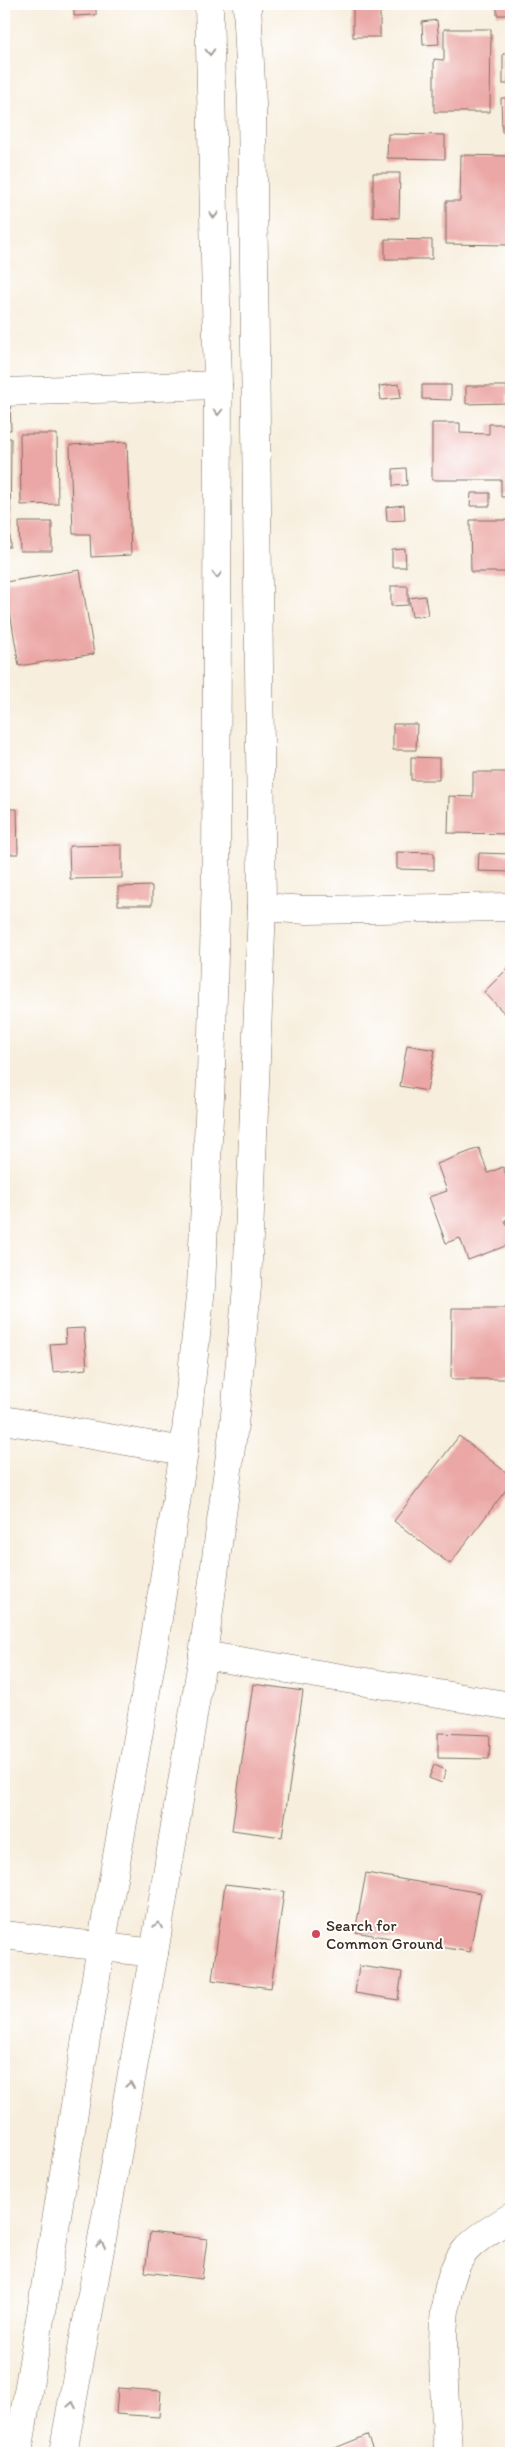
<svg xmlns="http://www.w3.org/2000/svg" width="515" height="2457" font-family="Itim,sans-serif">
<rect width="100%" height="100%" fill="#fff"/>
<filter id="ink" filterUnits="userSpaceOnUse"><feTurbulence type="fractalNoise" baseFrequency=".02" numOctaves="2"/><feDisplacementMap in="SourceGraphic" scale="10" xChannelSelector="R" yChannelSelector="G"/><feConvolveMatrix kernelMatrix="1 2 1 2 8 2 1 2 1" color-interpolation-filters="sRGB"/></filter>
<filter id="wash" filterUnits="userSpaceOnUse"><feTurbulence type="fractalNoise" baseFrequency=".0096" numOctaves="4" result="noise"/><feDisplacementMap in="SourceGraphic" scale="20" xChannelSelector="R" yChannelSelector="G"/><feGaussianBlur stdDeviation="1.12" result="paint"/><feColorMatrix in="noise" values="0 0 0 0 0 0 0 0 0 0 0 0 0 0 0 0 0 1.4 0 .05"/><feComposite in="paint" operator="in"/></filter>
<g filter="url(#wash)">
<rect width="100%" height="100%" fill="#f7eedd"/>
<g id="blocks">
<g fill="#eba7a5">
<polygon points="74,4 96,4 96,15 74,16"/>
<rect x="497" y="4" width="14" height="11"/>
<rect x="353" y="8" width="27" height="29"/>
<polygon points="437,20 439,44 423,45 422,22"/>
<polygon points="444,29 491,29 490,112 434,112 434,59 444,60"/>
<rect x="503" y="54" width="8" height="30"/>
<polygon points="501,98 511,98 511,132 502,132"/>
<polygon points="388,134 445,135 445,159 387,158"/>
<polygon points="461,155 511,156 511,245 446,244 446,201 460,201"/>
<polygon points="373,173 400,173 399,218 373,217"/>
<polygon points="385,239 432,240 432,259 385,259"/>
<polygon points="399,384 401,398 381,400 379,386"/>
<polygon points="422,385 451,385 451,400 422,399"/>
<polygon points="466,386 507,386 507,403 466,404"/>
<polygon points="10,402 11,430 4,430 4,403"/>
<polygon points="432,423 460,423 460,433 489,434 489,424 511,424 511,497 501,497 501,480 432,480"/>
<polygon points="20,434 57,434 58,504 21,505"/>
<polygon points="4,438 11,438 10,547 4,547"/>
<polygon points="127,442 131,555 91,557 90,534 73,534 70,445"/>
<polygon points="406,468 407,485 393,486 393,469"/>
<polygon points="471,493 490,493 490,506 470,506"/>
<polygon points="404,505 405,520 387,521 386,507"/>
<polygon points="470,520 511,520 511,572 471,572"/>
<polygon points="19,522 52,522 52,551 20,551"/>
<polygon points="405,549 406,567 392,567 392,550"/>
<polygon points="80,570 94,654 19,666 5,582"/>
<polygon points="391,586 408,586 408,605 391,606"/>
<polygon points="425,596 428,615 412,617 409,598"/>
<polygon points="393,724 417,724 416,750 393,750"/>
<polygon points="411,757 439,758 439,780 411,780"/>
<polygon points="473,772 511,772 511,834 448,833 449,796 473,797"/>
<polygon points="4,809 17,809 18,854 4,854"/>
<polygon points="122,845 122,878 70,879 69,846"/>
<polygon points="397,852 434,853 434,870 397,869"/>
<polygon points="479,853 511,854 511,872 478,871"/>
<polygon points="152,886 152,905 118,905 118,887"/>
<polygon points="511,965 511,1012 507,1016 484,992"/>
<polygon points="407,1045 435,1050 427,1091 400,1086"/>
<polygon points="479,1148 488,1173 503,1167 511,1189 511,1217 505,1220 511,1236 511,1244 468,1260 460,1238 446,1243 429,1197 447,1191 437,1164"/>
<polygon points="452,1308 511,1308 511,1379 451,1379"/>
<polygon points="84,1328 87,1369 53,1372 50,1344 66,1343 65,1329"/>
<polygon points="459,1436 511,1476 511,1483 450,1564 394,1521"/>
<polygon points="253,1684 303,1691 282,1837 232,1830"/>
<polygon points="438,1733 490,1735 489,1759 438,1758"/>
<polygon points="434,1765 446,1770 442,1783 429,1778"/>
<polygon points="366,1873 481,1893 470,1952 355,1932"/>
<polygon points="225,1884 284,1891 271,1988 212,1980"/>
<polygon points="359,1966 402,1972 398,2000 355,1993"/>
<polygon points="150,2232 207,2239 202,2279 145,2272"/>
<polygon points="118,2388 161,2391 159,2417 116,2414"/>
<polygon points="367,2435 374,2453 323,2453"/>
</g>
</g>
</g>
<g filter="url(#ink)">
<use href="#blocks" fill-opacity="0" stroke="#7d6f61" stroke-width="1"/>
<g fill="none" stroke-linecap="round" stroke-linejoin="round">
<defs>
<g id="minor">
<polyline points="4,392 218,385"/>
<polyline points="262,907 307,910 511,907"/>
<polyline points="4,1420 184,1451"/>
<polyline points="203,1655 511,1706"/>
<polyline points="4,1935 154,1953"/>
<path d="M448,2453C446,2402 431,2291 465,2251C477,2237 496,2227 511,2217"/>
</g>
<g id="trunk">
<polyline points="18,2453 101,1947 152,1657 184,1451 201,1287 211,1076 216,871 218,385 209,4"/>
<polyline points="63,2453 154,1953 203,1655 234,1425 247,1287 262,907 252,104 247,4"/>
</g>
</defs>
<use href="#minor" stroke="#7d6f61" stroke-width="29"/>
<use href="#trunk" stroke="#7d6f61" stroke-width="29"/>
<use href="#minor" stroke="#fff" stroke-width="28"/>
<use href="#trunk" stroke="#fff" stroke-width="28"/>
</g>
<defs><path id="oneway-chevron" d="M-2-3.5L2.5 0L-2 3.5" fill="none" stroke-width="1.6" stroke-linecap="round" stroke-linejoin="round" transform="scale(1.25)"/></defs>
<g stroke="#a79f9a">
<use href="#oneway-chevron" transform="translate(210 52) rotate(89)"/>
<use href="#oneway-chevron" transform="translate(214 215) rotate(89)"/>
<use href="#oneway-chevron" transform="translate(218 412) rotate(90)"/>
<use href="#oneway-chevron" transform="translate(217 575) rotate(90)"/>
<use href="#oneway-chevron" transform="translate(158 1925) rotate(-81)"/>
<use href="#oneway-chevron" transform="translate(130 2085) rotate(-80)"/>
<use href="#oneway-chevron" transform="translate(101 2245) rotate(-80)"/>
<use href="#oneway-chevron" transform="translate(72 2405) rotate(-80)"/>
</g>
</g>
<circle fill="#d1495b" stroke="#fff" stroke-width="2" cx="316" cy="1934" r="5"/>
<g text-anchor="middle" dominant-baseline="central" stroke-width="4" stroke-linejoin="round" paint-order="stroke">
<g font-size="16" fill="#3b2a1e" stroke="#fff" text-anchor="start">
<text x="326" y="1925">Search for<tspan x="326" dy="18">Common Ground</tspan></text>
</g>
</g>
<rect width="515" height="2457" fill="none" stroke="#fff" stroke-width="20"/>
</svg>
